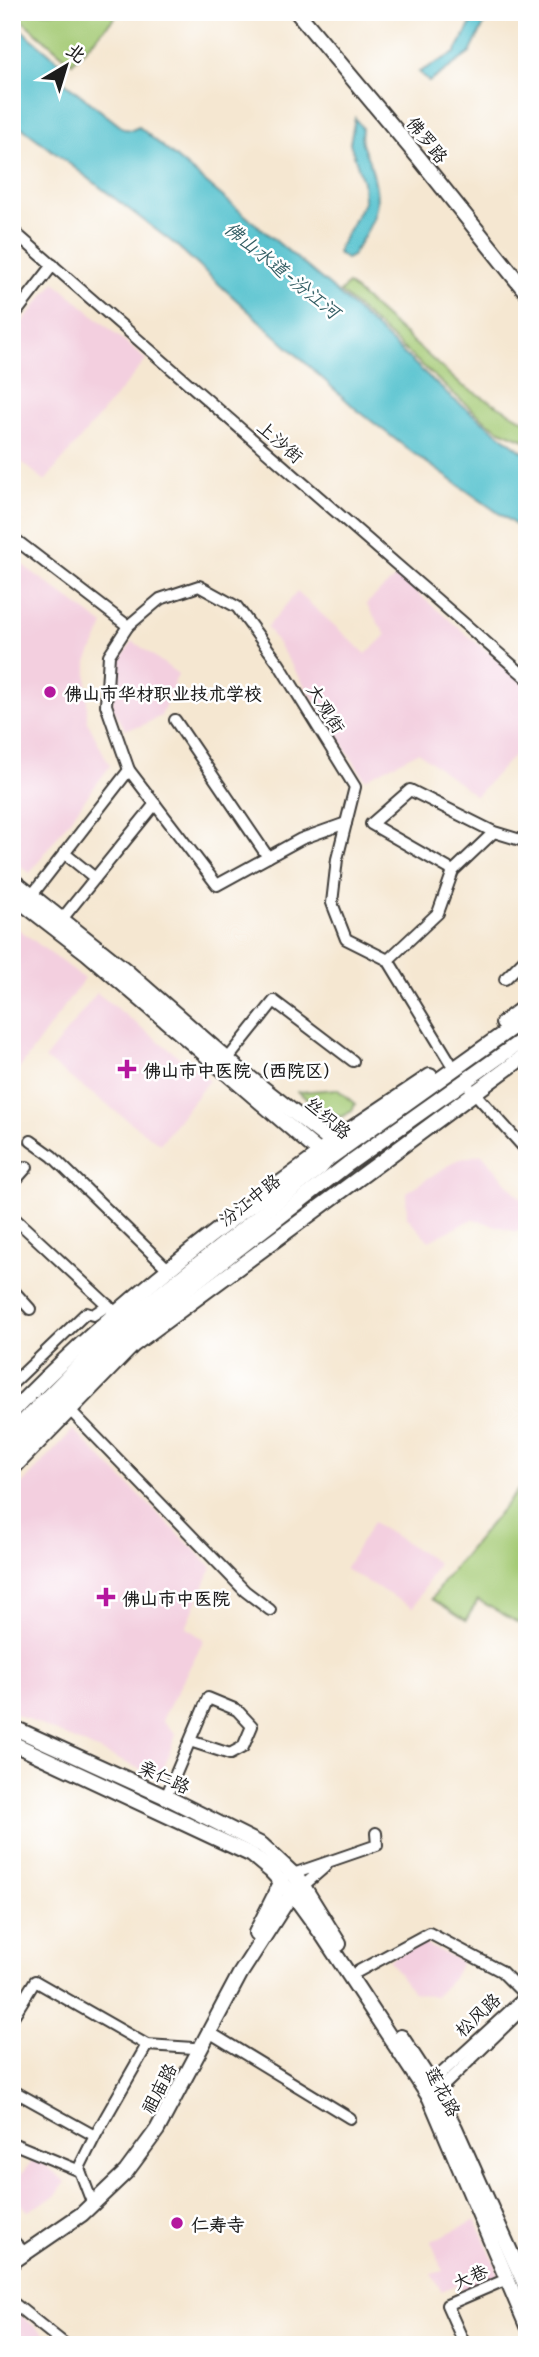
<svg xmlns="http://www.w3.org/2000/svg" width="539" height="2357" font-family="'Playpen Sans','LXGW WenKai TC',sans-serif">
<rect width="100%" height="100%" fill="#fff"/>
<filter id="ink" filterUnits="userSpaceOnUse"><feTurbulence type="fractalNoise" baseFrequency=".0143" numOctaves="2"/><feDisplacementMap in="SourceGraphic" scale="14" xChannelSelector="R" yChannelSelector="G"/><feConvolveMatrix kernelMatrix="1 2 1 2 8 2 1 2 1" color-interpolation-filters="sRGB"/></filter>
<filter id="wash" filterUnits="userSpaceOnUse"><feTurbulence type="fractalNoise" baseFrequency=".00686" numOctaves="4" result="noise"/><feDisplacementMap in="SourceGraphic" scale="28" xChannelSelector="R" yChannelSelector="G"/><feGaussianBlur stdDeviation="1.57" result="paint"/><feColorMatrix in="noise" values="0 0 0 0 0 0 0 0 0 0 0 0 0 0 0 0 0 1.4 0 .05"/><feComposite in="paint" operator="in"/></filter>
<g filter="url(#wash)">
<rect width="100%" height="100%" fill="#f5e7d1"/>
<g fill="#f3cfdf">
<polygon points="55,282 146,360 45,481 12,454 12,335"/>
<polygon points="12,557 104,625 87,662 87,721 110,766 30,873 12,860"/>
<polygon points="397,576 527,685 527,741 476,796 418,752 365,779 267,627 297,592 366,654 386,635 366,604"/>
<polygon points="133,641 178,674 161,716 141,726 125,729 112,706 116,666"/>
<polygon points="12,924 84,979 12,1079"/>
<polygon points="97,993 209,1080 160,1144 45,1059"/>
<polygon points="482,1154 527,1206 527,1222 517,1232 473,1219 429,1241 407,1217 406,1192 457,1160"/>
<polygon points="73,1430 212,1567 186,1627 204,1640 162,1720 176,1734 160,1778 12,1712 12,1495"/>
<polygon points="373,1522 438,1563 413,1608 345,1569"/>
<polygon points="420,1942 461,1961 453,1978 435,1997 412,1992 389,1960"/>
<polygon points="36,2157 66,2182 55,2196 28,2211 12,2196 12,2184"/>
<polygon points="476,2220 501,2278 466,2296 458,2284 441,2291 432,2274 443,2271 431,2241"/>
<polygon points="12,2309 59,2345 12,2345"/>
</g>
<g fill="#a5cb76" stroke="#607449" stroke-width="2">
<polygon points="12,12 120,12 72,63"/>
<polygon points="348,284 461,385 527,422 527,441 500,430 486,421 455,395 340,292"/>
<polygon points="337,1089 355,1104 352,1111 341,1117 324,1112 298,1092"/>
<polygon points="527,1479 527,1628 478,1600 466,1620 432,1599 444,1580"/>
</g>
<g fill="#56c2cf" stroke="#396f76" stroke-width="2">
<polygon points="477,12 490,12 470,53 429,82 419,72 455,53"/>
<polygon points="12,22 62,64 59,73 63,81 124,129 132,130 139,127 330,286 452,398 527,455 527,533 413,453 356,409 176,245 12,120"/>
<path d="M355,118L362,128C359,144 365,150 370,164C385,208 374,219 352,256L346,259L338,253L340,246L364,202L363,182L350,143Z"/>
</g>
</g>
<g filter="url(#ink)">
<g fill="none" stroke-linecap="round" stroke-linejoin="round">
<defs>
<g id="minor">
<polyline points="12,230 527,678"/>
<polyline points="12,318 53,265"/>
<polyline points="12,537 128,626 160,599 199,586 237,607 254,630 279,664 355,787 337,859 332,903 346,939 388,960 450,1062"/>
<polyline points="128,626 109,655 106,705 129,770 217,885 301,839 346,823"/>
<polyline points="175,720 268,857"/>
<polyline points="494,832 453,871 371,824 410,790 494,832 527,842"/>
<polyline points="64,853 95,878"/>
<polyline points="32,895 129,770"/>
<polyline points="62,919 155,804"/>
<polyline points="388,960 438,913 453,871"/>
<polyline points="505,979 527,957"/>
<polyline points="227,1060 274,1001 353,1061"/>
<polyline points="470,1088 527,1151"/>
<polyline points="31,1141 52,1156 168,1269"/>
<polyline points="12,1184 27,1167"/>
<polyline points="12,1216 116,1313"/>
<polyline points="12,1289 30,1309"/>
<polyline points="12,1384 86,1313 93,1315 108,1305"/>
<polyline points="69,1409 245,1591 270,1610"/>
<polyline points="166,1797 208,1698 237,1710 252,1726 243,1747 230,1754 190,1741"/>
<polyline points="293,1874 377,1845 376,1833"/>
<polyline points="303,1886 326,1866"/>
<polyline points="357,1972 429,1933 501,1971 527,1997"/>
<polyline points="12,2018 35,1981 147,2045 194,2048"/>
<polyline points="209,2032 350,2118"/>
<polyline points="431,2083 527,1995"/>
<polyline points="12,2090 95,2136 79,2168 90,2197"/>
<polyline points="432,2097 527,2005"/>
<polyline points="95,2136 147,2045"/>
<polyline points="12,2143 80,2171"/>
<polyline points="12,2240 20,2248"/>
<polyline points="12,2302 66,2345"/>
<polyline points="465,2345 447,2305 507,2279"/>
</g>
<g id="major">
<polyline points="297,12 419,158 527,293"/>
<polyline points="12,880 125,970 236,1067 339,1148"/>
<polyline points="12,895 87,953 327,1159"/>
<polyline points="503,1023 527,1005"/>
<path d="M12,1412C103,1317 207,1236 313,1159L333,1141L430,1076"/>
<polyline points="12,1433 113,1331 320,1168 328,1159 527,1017"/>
<polyline points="12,1450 123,1338 348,1164 527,1037"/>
<polyline points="12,1469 133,1345 527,1054"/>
<polyline points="12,1727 166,1797 262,1845 293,1874 303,1886 339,1944"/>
<polyline points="12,1743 252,1855 270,1870 292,1893 324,1937 430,2098 527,2326"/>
<polyline points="256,1933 282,1881"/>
<polyline points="401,2037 431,2083 455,2128 527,2289"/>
<polyline points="12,2262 82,2214 126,2172 157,2130 240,1974 292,1893 298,1889"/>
</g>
</defs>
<use href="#minor" stroke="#3d3a37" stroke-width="14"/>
<use href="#major" stroke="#3d3a37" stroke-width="18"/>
<use href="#minor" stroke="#fff" stroke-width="10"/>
<use href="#major" stroke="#fff" stroke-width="14"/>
</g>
</g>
<g fill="#b5179e" stroke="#fff" stroke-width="2.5">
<circle cx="50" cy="692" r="7"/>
<path d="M123.5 1058.5h7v7h7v7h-7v7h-7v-7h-7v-7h7z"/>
<path d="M102.5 1586.5h7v7h7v7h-7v7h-7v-7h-7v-7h7z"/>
<circle cx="177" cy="2223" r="7"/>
</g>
<g text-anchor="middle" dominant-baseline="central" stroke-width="5" stroke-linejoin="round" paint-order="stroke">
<g font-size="18" fill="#1c1c1c" stroke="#fff">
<text transform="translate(428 139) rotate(51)">佛罗路</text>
<text transform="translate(281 441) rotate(41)">上沙街</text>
<text transform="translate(327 708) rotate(58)">大观街</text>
<text transform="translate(329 1117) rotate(41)">丝织路</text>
<text transform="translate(249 1199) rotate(-38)">汾江中路</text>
<text transform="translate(165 1776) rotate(25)">亲仁路</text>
<text transform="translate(477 2014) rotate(-43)">松风路</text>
<text transform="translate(158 2088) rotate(-62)">祖庙路</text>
<text transform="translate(444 2091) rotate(62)">莲花路</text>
<text transform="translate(470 2276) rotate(-24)">大巷</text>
</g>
<g font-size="18" font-weight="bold" fill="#1c1c1c" stroke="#fff" text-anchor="start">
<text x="64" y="692">佛山市华材职业技术学校</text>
<text x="143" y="1069">佛山市中医院（西院区）</text>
<text x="122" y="1597">佛山市中医院</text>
<text x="191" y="2223">仁寿寺</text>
</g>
<g font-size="19" font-style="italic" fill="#335e64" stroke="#fff">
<text transform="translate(283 269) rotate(39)">佛山水道-汾江河</text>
</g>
</g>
<rect width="539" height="2357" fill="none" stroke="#fff" stroke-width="42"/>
<g transform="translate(66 66) rotate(38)" stroke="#ffffff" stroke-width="5" paint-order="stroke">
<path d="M0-5L12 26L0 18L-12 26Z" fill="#1c1c1c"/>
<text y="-10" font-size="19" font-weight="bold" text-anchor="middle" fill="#1c1c1c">北</text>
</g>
</svg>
